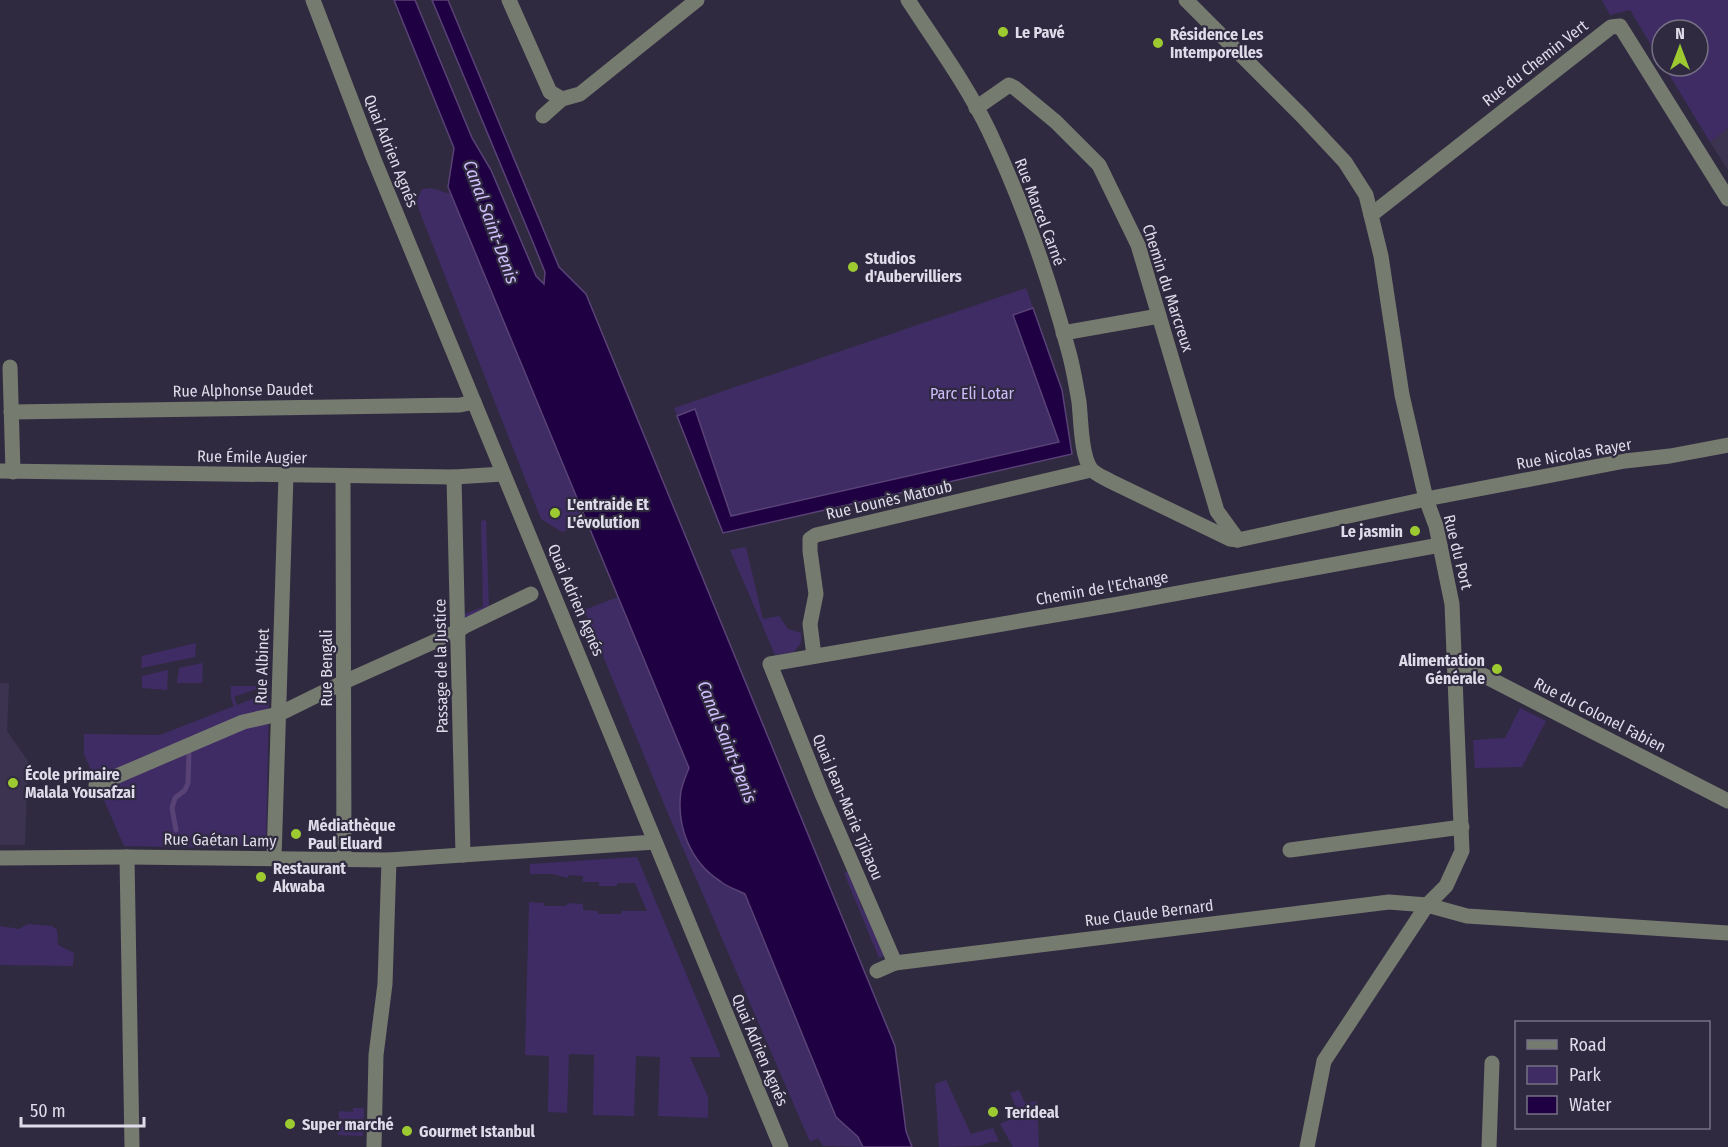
<svg xmlns="http://www.w3.org/2000/svg" width="1728" height="1147" font-family="'Fira Sans Condensed',sans-serif">
<rect width="100%" height="100%" fill="#302a40"/>
<g fill="#3b334f">
<polygon points="1728,128 1728,170 1710,142"/>
<polygon points="0,683 9,683 7,731 28,761 25,845 0,845"/>
</g>
<g fill="#3f2c65">
<polygon points="1602,0 1728,0 1728,128 1710,142 1664,66 1698,66 1698,30 1662,30 1662,63 1630,10 1610,15"/>
<polygon points="431,188 451,194 587,522 562,532 541,519 419,210 417,200 422,189"/>
<polygon points="1026,288 1062,390 1072,454 723,533 674,408"/>
<polygon points="486,520 489,609 465,619 464,614 483,607 481,521"/>
<polygon points="746,547 763,619 779,616 788,629 801,633 801,643 794,652 775,655 730,550"/>
<path d="M618,597L689,768C682,788 682,794 683,814C686,861 705,874 745,894L836,1117L859,1137L863,1147L823,1146L818,1138L810,1142L669,816L584,610Z"/>
<polygon points="196,643 195,657 141,668 142,656"/>
<polygon points="203,663 202,683 177,683 179,668"/>
<polygon points="168,670 167,690 142,688 142,676"/>
<polygon points="231,686 256,686 256,689 234,697 237,705 269,692 266,845 221,844 221,848 124,846 84,754 84,734 160,735 234,706 231,698"/>
<polygon points="1520,708 1546,721 1522,767 1475,768 1473,740 1505,738"/>
<polygon points="637,857 721,1057 690,1057 708,1097 708,1118 658,1116 660,1057 636,1056 634,1116 593,1115 594,1055 569,1054 567,1113 548,1112 549,1056 525,1055 529,902 544,903 544,906 567,906 567,903 583,904 583,910 598,911 598,914 621,914 622,911 647,911 635,883 618,883 617,886 599,886 599,882 583,882 583,876 568,875 568,878 552,874 530,874 530,864"/>
<polygon points="850,870 862,900 859,901 863,910 868,909 885,956 879,958 844,873"/>
<polygon points="28,924 52,926 57,930 58,945 74,953 73,966 0,965 0,926 19,929"/>
<polygon points="946,1080 971,1134 993,1128 999,1142 991,1142 979,1146 939,1147 935,1084"/>
<polygon points="1019,1090 1025,1103 1037,1101 1039,1147 1013,1147 1000,1124 1019,1115 1010,1093"/>
<polygon points="353,1108 364,1108 363,1136 338,1135 339,1111 353,1112"/>
</g>
<g fill="#1f0043" stroke="#594275" stroke-width="1.5">
<path d="M394,0H415L472,138L491,170L536,276L544,284L545,272L532,240L432,0H448L559,267L586,294L895,1046L906,1131L912,1147H863L858,1137L836,1117L745,894C737,890 727,887 720,881C690,862 676,825 681,791C683,783 686,775 689,768L448,187L454,148Z"/>
<polygon points="1033,308 1062,390 1072,454 723,533 677,416 695,409 731,516 1059,442 1013,315"/>
</g>
<g fill="none" stroke-linecap="round" stroke-linejoin="round">
<polyline stroke="#594275" stroke-width="5" points="176,830 172,808 175,798 185,790 188,783 189,753"/>
<g stroke="#767b6f" stroke-width="15">
<polyline points="313,0 373,157 781,1147"/>
<polyline points="509,0 550,92 562,99"/>
<path d="M908,0C936,43 967,85 989,131C1022,201 1048,275 1068,349C1073,366 1076,385 1079,402C1081,419 1081,456 1091,469C1095,474 1105,478 1110,481L1230,539L1238,540L1426,499L1625,461L1670,456L1728,445"/>
<polyline points="1186,0 1302,116 1345,162 1366,195 1381,256 1402,395 1426,499 1436,526 1452,604 1462,851 1446,886 1427,905 1324,1061 1307,1147"/>
<polyline points="976,108 1009,85 1015,88 1056,122 1099,165 1138,245 1217,511 1238,540"/>
<polyline points="543,116 562,99 580,94 697,0"/>
<polyline points="1371,215 1611,27 1620,26 1728,199"/>
<polyline points="1063,333 1159,316"/>
<polyline points="10,367 13,472"/>
<polyline points="11,412 460,405 474,402"/>
<polyline points="0,471 454,477 503,474"/>
<polyline points="343,476 344,860"/>
<polyline points="454,477 463,855"/>
<polyline points="814,656 810,624 816,594 810,551 810,539 816,535 1091,470"/>
<polyline points="1454,666 1473,670 1728,801"/>
<polyline points="96,785 243,722 279,714 344,682 458,631 465,626 531,594"/>
<polyline points="1290,850 1462,827"/>
<polyline points="127,857 132,1147"/>
<polyline points="0,858 127,857 389,860 655,842"/>
<polyline points="274,859 286,475"/>
<polyline points="895,963 822,794 770,664 1119,604 1440,545"/>
<polyline points="877,971 895,963 1389,902 1427,905 1467,916 1728,933"/>
<polyline points="374,1147 376,1055 385,984 389,860"/>
<polyline points="1489,1147 1492,1063"/>
</g>
</g>
<g fill="#9dca30" stroke="#302a40" stroke-width="2">
<circle cx="1003" cy="32" r="6"/>
<circle cx="1158" cy="43" r="6"/>
<circle cx="853" cy="267" r="6"/>
<circle cx="555" cy="513" r="6"/>
<circle cx="1415" cy="531" r="6"/>
<circle cx="1497" cy="669" r="6"/>
<circle cx="13" cy="783" r="6"/>
<circle cx="296" cy="834" r="6"/>
<circle cx="261" cy="877" r="6"/>
<circle cx="993" cy="1112" r="6"/>
<circle cx="290" cy="1124" r="6"/>
<circle cx="407" cy="1131" r="6"/>
</g>
<g text-anchor="middle" dominant-baseline="central" stroke-width="4.5" stroke-linejoin="round" paint-order="stroke">
<g font-size="16" font-weight="bold" fill="#dfdcea" stroke="#302a40" text-anchor="start">
<text x="1015" y="32">Le Pavé</text>
<text x="1170" y="34">Résidence Les<tspan x="1170" dy="18">Intemporelles</tspan></text>
<text x="865" y="258">Studios<tspan x="865" dy="18">d'Aubervilliers</tspan></text>
<text x="567" y="504">L'entraide Et<tspan x="567" dy="18">L'évolution</tspan></text>
<text x="1403" y="531" text-anchor="end">Le jasmin</text>
<text x="1485" y="660" text-anchor="end">Alimentation<tspan x="1485" dy="18">Générale</tspan></text>
<text x="25" y="774">École primaire<tspan x="25" dy="18">Malala Yousafzai</tspan></text>
<text x="308" y="825">Médiathèque<tspan x="308" dy="18">Paul Eluard</tspan></text>
<text x="273" y="868">Restaurant<tspan x="273" dy="18">Akwaba</tspan></text>
<text x="1005" y="1112">Terideal</text>
<text x="302" y="1124">Super marché</text>
<text x="419" y="1131">Gourmet Istanbul</text>
</g>
<g font-size="16" fill="#dfdcea" stroke="#302a40">
<text transform="translate(1535 63) rotate(-38)">Rue du Chemin Vert</text>
<text transform="translate(391 151) rotate(68)">Quai Adrien Agnés</text>
<text transform="translate(1040 212) rotate(69)">Rue Marcel Carné</text>
<text transform="translate(1168 288) rotate(72)">Chemin du Marcreux</text>
<text transform="translate(243 390) rotate(-1)">Rue Alphonse Daudet</text>
<text transform="translate(1574 454) rotate(-10)">Rue Nicolas Rayer</text>
<text transform="translate(252 457) rotate(1)">Rue Émile Augier</text>
<text transform="translate(889 500) rotate(-13)">Rue Lounès Matoub</text>
<text transform="translate(1458 552) rotate(76)">Rue du Port</text>
<text transform="translate(1102 588) rotate(-10)">Chemin de l'Echange</text>
<text transform="translate(576 600) rotate(67)">Quai Adrien Agnés</text>
<text transform="translate(262 666) rotate(-88)">Rue Albinet</text>
<text transform="translate(441 666) rotate(-91)">Passage de la Justice</text>
<text transform="translate(326 668) rotate(-90)">Rue Bengali</text>
<text transform="translate(1600 715) rotate(27)">Rue du Colonel Fabien</text>
<text transform="translate(848 807) rotate(67)">Quai Jean-Marie Tjibaou</text>
<text transform="translate(220 840) rotate(1)">Rue Gaétan Lamy</text>
<text transform="translate(1149 913) rotate(-7)">Rue Claude Bernard</text>
<text transform="translate(760 1050) rotate(67)">Quai Adrien Agnés</text>
</g>
<g font-size="16" fill="#ccbdfa" stroke="#302a40">
<text x="972" y="393">Parc Eli Lotar</text>
</g>
<g font-size="18" font-style="italic" fill="#cfbffc" stroke="#302a40">
<text transform="translate(491 222) rotate(70)">Canal Saint-Denis</text>
<text transform="translate(727 742) rotate(68)">Canal Saint-Denis</text>
</g>
</g>
<rect x="1515" y="1021" width="195" height="108" fill="#302a40" stroke="#767184" stroke-width="1.5"/>
<rect x="1527" y="1040" width="30" height="9" fill="#767b6f" stroke="#767184" stroke-width="1.5"/>
<text x="1569" y="1051" font-size="18" fill="#dfdcea">Road</text>
<rect x="1527" y="1066" width="30" height="18" fill="#3f2c65" stroke="#767184" stroke-width="1.5"/>
<text x="1569" y="1081" font-size="18" fill="#dfdcea">Park</text>
<rect x="1527" y="1096" width="30" height="18" fill="#1f0043" stroke="#767184" stroke-width="1.5"/>
<text x="1569" y="1111" font-size="18" fill="#dfdcea">Water</text>
<g transform="translate(1680 48)"><circle r="28" fill="#302a40" stroke="#767184" stroke-width="1.5"/>
<path d="M0-4.5L10 22L0 15L-10 22Z" fill="#9dca30"/>
<text y="-9" font-size="16" font-weight="bold" text-anchor="middle" fill="#dfdcea">N</text>
</g>
<path d="M21 1117v9h123v-9" fill="none" stroke="#dfdcea" stroke-width="3"/>
<text x="30" y="1117" font-size="18" fill="#dfdcea" stroke="#302a40" stroke-width="4.5" paint-order="stroke">50 m</text>
</svg>
